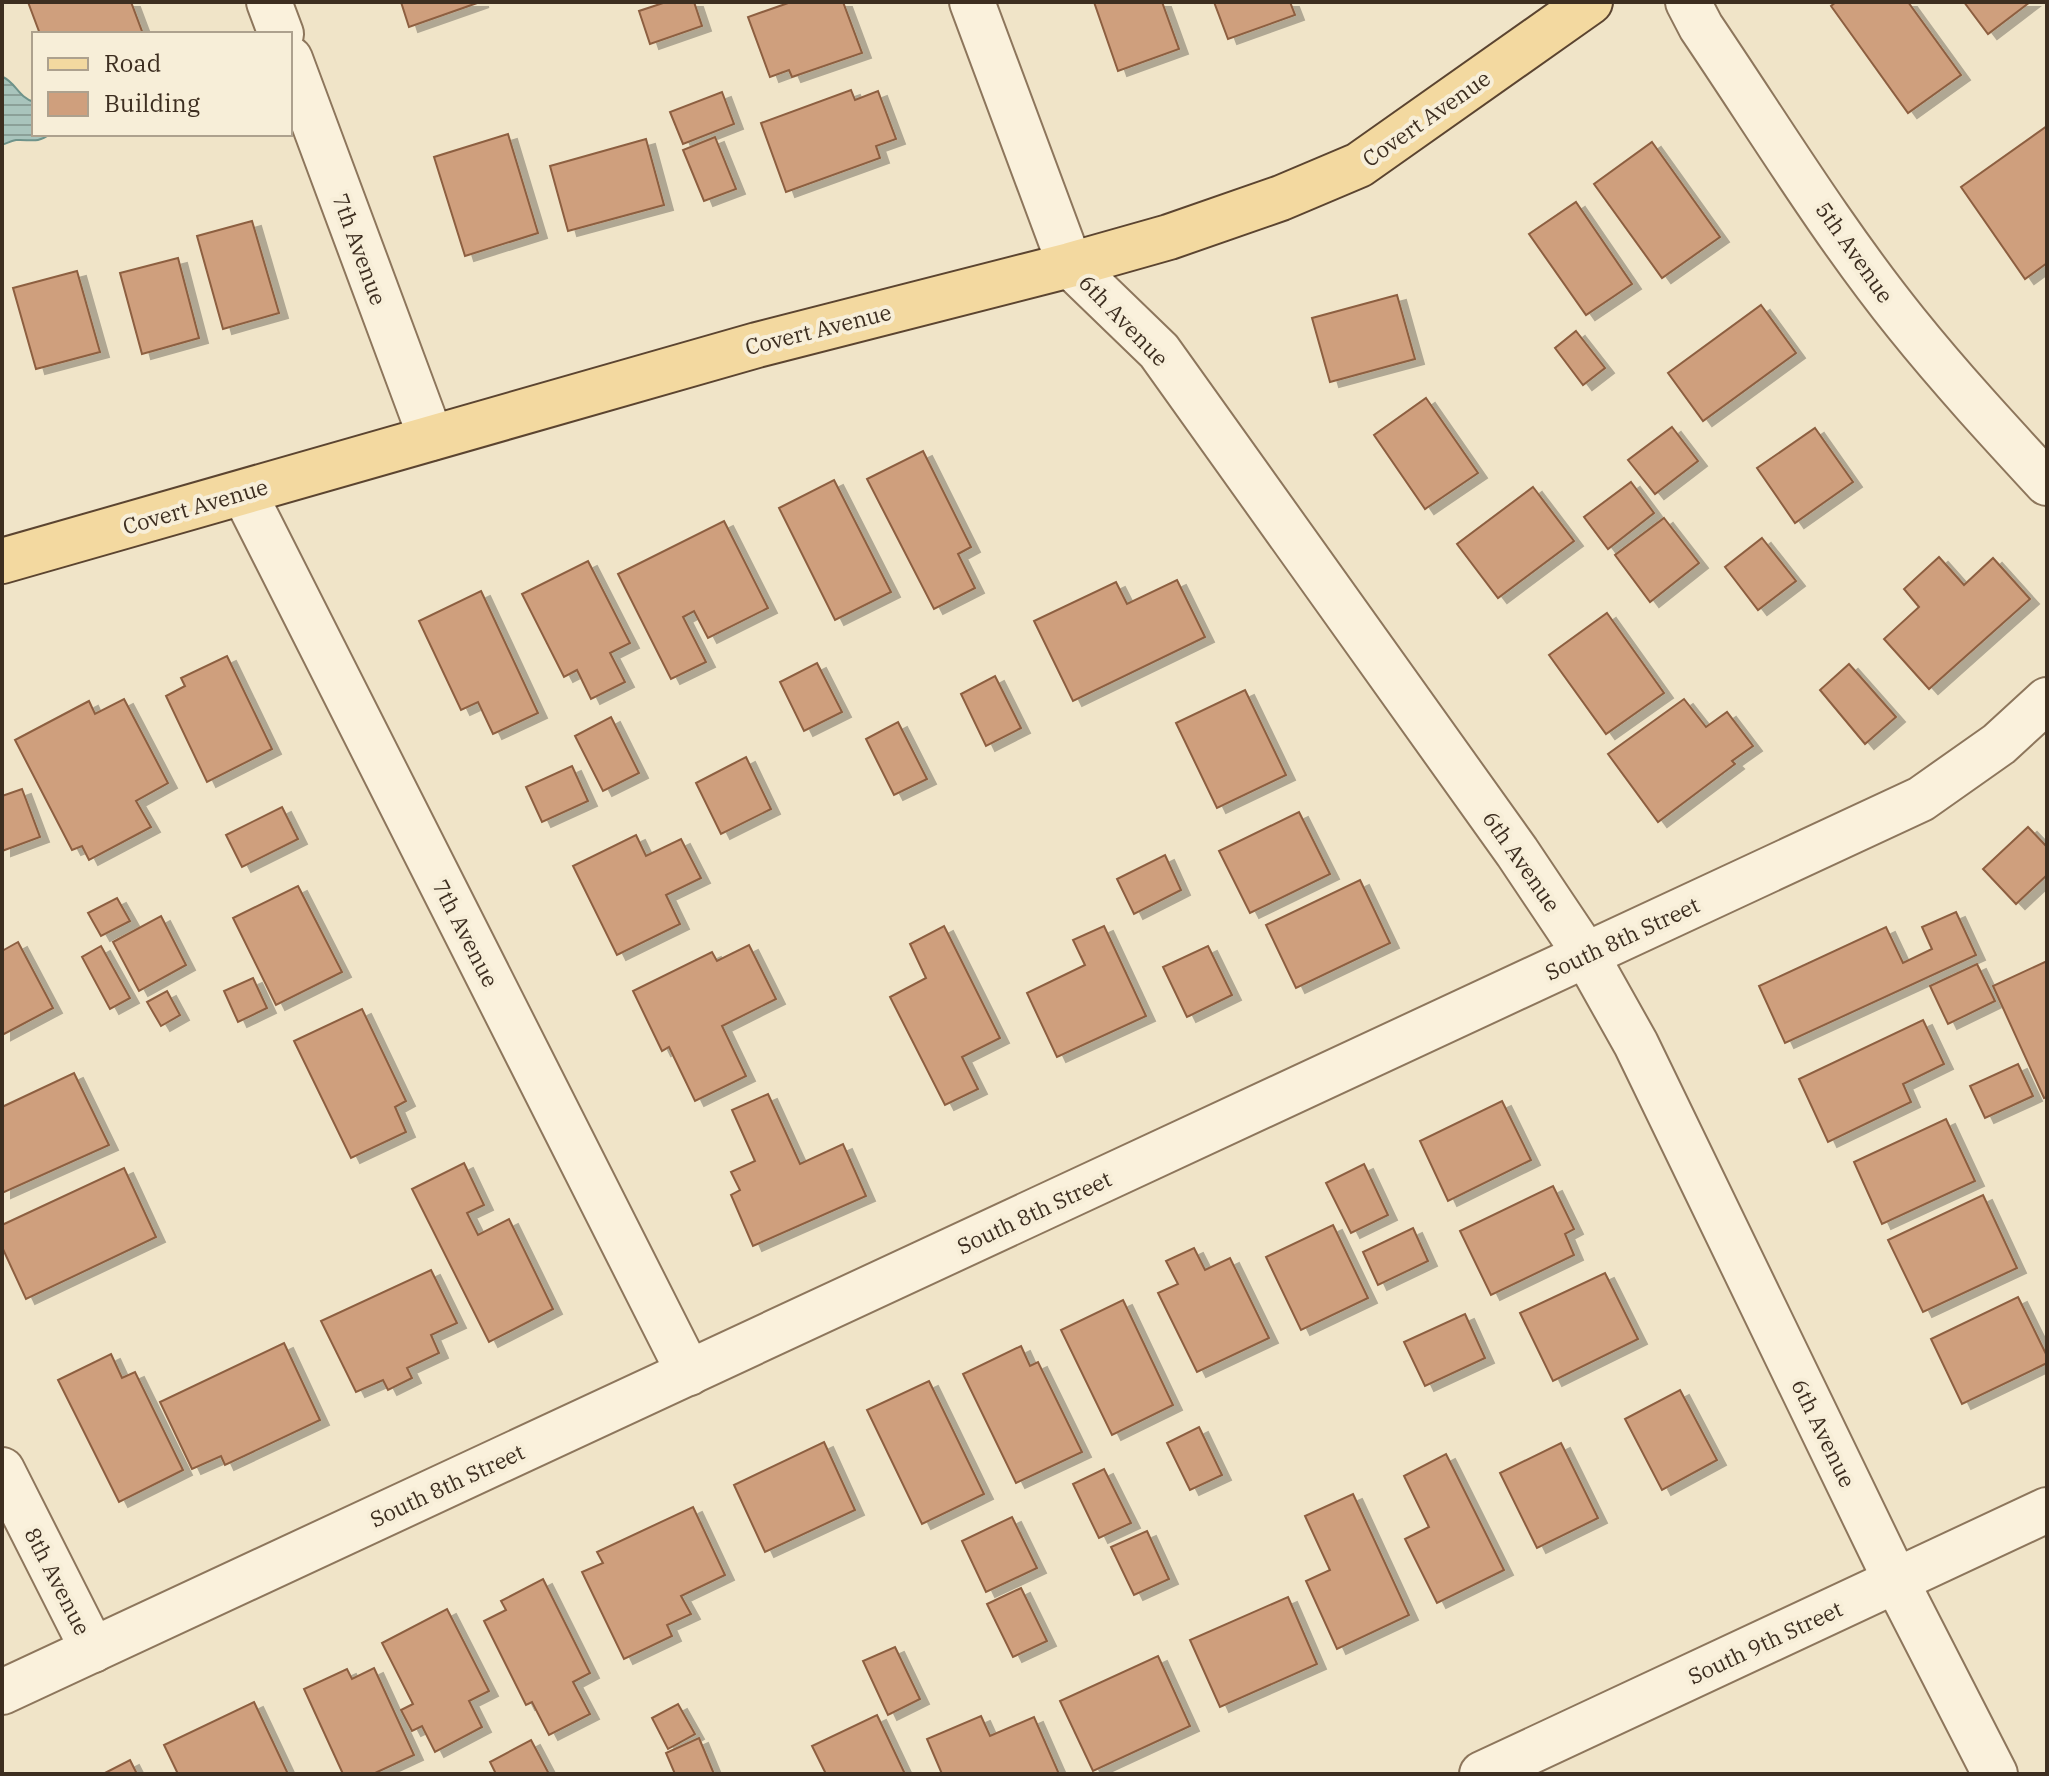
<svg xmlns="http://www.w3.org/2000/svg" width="2049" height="1776" font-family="'IBM Plex Serif',serif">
<defs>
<pattern id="water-rules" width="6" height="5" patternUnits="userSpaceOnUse" patternTransform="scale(2)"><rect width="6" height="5" fill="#a9c4bc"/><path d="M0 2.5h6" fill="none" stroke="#8ba098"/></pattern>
<filter id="shadow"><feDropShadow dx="9" dy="5" stdDeviation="0" flood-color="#0004"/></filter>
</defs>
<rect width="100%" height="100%" fill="#f0e4c8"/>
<path fill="url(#water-rules)" stroke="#6f938a" stroke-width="2" d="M3,77C16,83 18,97 34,102V134H50C37,144 30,139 16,140C11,141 7,143 2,145Z"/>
<g fill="#cf9f7d" stroke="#8d5f41" stroke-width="2" filter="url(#shadow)">
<polygon points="28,2 131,2 143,34 40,34"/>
<polygon points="401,2 480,2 409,27"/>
<polygon points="666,2 694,2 702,26 650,44 639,11"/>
<polygon points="791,2 843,2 862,53 792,77 789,70 770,77 748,17"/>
<polygon points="1094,2 1162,2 1179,49 1118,71"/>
<polygon points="1214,2 1290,2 1295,15 1228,39"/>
<polygon points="1836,2 1908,2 1961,75 1908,113 1831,6"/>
<polygon points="1964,2 2030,2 1988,34"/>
<polygon points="851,90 855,100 878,91 896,139 876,146 880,158 786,192 761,123"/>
<polygon points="722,92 734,124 683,144 670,112"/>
<polygon points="2047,126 2047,263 2025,279 1961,187"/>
<polygon points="508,134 538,233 465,256 434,157"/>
<polygon points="715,137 736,189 704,201 683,150"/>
<polygon points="646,139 664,205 568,231 550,166"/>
<polygon points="1652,142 1720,237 1662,278 1594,184"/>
<polygon points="1576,202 1632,284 1586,315 1529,234"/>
<polygon points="252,221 279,313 223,329 197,236"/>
<polygon points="178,258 199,338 142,354 120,273"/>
<polygon points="77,271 100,352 36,369 13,288"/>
<polygon points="1397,295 1415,359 1330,382 1312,318"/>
<polygon points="1761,305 1796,353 1703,421 1668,373"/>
<polygon points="1576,331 1605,368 1583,385 1555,348"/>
<polygon points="1426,398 1478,473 1425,509 1374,435"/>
<polygon points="1672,427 1698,461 1655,494 1628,460"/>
<polygon points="1815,428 1853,482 1795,523 1757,468"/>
<polygon points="923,451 971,547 958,554 975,588 934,609 867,479"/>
<polygon points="834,480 891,592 835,620 779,508"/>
<polygon points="1631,482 1654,513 1608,549 1584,517"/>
<polygon points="1533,487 1574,541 1498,598 1457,544"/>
<polygon points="1664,518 1699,563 1650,602 1615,555"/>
<polygon points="724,521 768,608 708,638 694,611 683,617 706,662 671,679 618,574"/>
<polygon points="1762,538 1796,581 1758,610 1725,567"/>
<polygon points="1939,557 1964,585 1993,558 2030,599 1929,689 1884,639 1919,607 1904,589"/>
<polygon points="588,561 630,643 610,653 625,682 591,699 577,670 564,677 522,594"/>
<polygon points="1177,580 1205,637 1073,701 1034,621 1116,582 1127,604"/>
<polygon points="481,591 538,713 493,734 478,702 461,710 419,621"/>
<polygon points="1607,613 1664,693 1606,734 1549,655"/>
<polygon points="227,656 272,749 207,782 166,696 185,686 181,678"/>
<polygon points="817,663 842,712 804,731 780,682"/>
<polygon points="1849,664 1896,717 1865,744 1820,690"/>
<polygon points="995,676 1021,728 986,746 961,694"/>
<polygon points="1245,690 1286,775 1217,808 1176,723"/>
<polygon points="124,699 168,783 136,801 151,827 89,860 82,846 72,850 15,740 89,701 95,714"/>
<polygon points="1684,699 1706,727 1727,712 1753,746 1732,761 1735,764 1658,822 1608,754"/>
<polygon points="611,717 639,773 603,791 575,736"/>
<polygon points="898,722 927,779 894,795 866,739"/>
<polygon points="746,757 771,809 721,834 696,783"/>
<polygon points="572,766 588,801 542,822 526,787"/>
<polygon points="22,789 40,837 2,851 2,796"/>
<polygon points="282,807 298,839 242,867 226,835"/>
<polygon points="1299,812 1330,874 1250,913 1219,851"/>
<polygon points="2028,827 2047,847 2047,875 2016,904 1983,869"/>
<polygon points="636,835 646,856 681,839 701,878 666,895 680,924 617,955 573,866"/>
<polygon points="1165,855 1181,890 1134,914 1117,879"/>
<polygon points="1360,880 1390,943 1296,988 1266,925"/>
<polygon points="298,886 342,972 276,1005 233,918"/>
<polygon points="117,898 130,921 101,936 88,913"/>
<polygon points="1956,912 1976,955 1785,1043 1759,986 1886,927 1903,963 1932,949 1922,927"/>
<polygon points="161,916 186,965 139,991 113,942"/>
<polygon points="944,926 1000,1038 962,1057 978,1089 945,1105 890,997 926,978 910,944"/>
<polygon points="1104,926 1146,1016 1057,1057 1027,993 1085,965 1073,940"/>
<polygon points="18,942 53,1008 2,1035 2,951"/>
<polygon points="749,945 776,999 722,1026 746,1076 695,1101 669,1047 662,1051 633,991 712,952 717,961"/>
<polygon points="101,946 130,998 110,1009 82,957"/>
<polygon points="1208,946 1232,995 1187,1017 1163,967"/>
<polygon points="2047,961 2047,1097 2044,1098 1993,986"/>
<polygon points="1977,964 1995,1001 1948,1024 1930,986"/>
<polygon points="253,978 267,1008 238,1022 224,991"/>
<polygon points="167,991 180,1015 161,1026 147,1002"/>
<polygon points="362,1009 406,1101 395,1107 406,1132 351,1158 294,1041"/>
<polygon points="1923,1020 1944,1064 1903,1084 1911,1102 1828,1142 1799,1079"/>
<polygon points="2018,1064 2033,1096 1985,1118 1970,1086"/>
<polygon points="74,1073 109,1145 2,1193 2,1107"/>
<polygon points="768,1094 800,1164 843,1144 866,1196 753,1246 731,1195 740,1190 731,1172 755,1161 732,1110"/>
<polygon points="1502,1101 1531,1160 1448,1201 1420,1141"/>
<polygon points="1946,1119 1975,1181 1882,1224 1854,1162"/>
<polygon points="464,1163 484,1205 467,1213 478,1235 509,1219 553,1309 489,1342 412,1189"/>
<polygon points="1364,1164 1388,1215 1351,1233 1326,1183"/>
<polygon points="124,1168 156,1237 26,1299 2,1247 2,1225"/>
<polygon points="1553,1186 1574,1229 1565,1234 1574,1255 1491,1295 1460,1231"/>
<polygon points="1983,1195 2017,1268 1923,1312 1888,1240"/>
<polygon points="1333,1225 1368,1298 1301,1330 1266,1257"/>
<polygon points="1413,1228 1428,1261 1378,1285 1363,1252"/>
<polygon points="1194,1248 1205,1270 1230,1258 1269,1338 1197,1372 1158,1293 1178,1284 1166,1261"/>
<polygon points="431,1270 457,1323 431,1335 439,1353 407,1368 412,1378 388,1390 383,1380 356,1392 321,1321"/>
<polygon points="1605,1273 1638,1339 1553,1381 1520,1313"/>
<polygon points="2018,1297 2047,1356 2047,1363 1962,1404 1931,1339"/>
<polygon points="1123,1300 1173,1405 1112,1435 1061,1330"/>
<polygon points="1465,1314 1485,1358 1425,1386 1404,1342"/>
<polygon points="284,1343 320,1420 225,1465 221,1456 192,1469 160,1402"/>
<polygon points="1021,1346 1030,1366 1038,1362 1082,1452 1016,1483 963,1374"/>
<polygon points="111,1354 122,1378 135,1372 183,1470 119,1502 58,1380"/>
<polygon points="929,1381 984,1494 922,1524 867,1410"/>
<polygon points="1680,1390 1717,1460 1662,1490 1625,1419"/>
<polygon points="1199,1427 1222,1475 1190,1490 1167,1443"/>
<polygon points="824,1442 855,1510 765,1552 734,1485"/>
<polygon points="1561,1443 1598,1518 1537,1548 1500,1473"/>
<polygon points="1446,1454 1504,1570 1437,1603 1405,1539 1429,1527 1404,1476"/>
<polygon points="1104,1469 1131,1523 1099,1538 1073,1484"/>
<polygon points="1353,1494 1409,1615 1337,1649 1306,1581 1330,1570 1305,1516"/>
<polygon points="693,1507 725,1575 681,1596 691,1614 667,1625 672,1636 624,1659 582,1572 603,1563 597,1552"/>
<polygon points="1012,1517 1037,1568 986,1592 962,1541"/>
<polygon points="1147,1531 1169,1579 1134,1595 1111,1547"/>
<polygon points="543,1579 590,1673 573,1682 590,1714 549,1735 532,1702 526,1705 484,1621 506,1610 501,1601"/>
<polygon points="1021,1588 1047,1641 1013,1657 987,1604"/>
<polygon points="1288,1597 1317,1664 1220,1707 1190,1640"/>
<polygon points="447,1609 489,1691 469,1701 482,1727 435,1752 422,1726 412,1731 401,1710 413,1704 382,1643"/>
<polygon points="895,1647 920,1699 888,1715 863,1661"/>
<polygon points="1158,1656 1190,1726 1093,1771 1060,1701"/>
<polygon points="374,1668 414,1755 373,1774 343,1774 304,1689 347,1669 352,1679"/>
<polygon points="254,1702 288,1774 178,1774 164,1745"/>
<polygon points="678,1704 695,1734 668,1749 652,1718"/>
<polygon points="877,1715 905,1774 826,1774 812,1746"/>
<polygon points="981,1716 990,1736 1034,1717 1059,1774 942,1774 927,1739"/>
<polygon points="699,1738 714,1774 675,1774 666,1753"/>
<polygon points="531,1740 549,1774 496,1774 490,1762"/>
<polygon points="130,1760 137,1774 103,1774"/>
</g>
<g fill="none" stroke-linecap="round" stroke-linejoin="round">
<defs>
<g id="minor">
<polyline points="269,2 281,34"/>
<polyline points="972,2 1070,265 1159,351 1517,852 1586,955 1636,1044 1896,1581 1995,1774"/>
<path d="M1688,2L1701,27C1768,126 1831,230 1906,323C1951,379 1999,431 2047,483"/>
<polyline points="290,59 431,438"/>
<polyline points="244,493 689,1373"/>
<polyline points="2,1470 93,1650"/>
<polyline points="2,1692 1921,799 1999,744 2047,700"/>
<polyline points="1482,1774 2047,1510"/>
</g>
<polyline id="major" points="2,561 757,345 1070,265 1169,237 1281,198 1359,165 1590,2"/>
</defs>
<use href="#minor" stroke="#8d765c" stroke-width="48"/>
<use href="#major" stroke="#5b4430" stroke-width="48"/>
<use href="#minor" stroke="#faf1dc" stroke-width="44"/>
<use href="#major" stroke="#f3d9a0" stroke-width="44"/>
</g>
<g text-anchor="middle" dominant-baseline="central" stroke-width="8" stroke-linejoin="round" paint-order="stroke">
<g font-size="22" fill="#3d2e20" stroke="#f7eed8">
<text transform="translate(1426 118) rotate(-35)">Covert Avenue</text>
<text transform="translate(360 249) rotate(70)">7th Avenue</text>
<text transform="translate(1855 252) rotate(55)">5th Avenue</text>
<text transform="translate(1124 320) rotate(46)">6th Avenue</text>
<text transform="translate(818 329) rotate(-14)">Covert Avenue</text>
<text transform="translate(195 506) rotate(-16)">Covert Avenue</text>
<text transform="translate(1522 861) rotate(55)">6th Avenue</text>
<text transform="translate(466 933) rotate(63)">7th Avenue</text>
<text transform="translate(1622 938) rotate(-25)">South 8th Street</text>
<text transform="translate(1034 1212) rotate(-25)">South 8th Street</text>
<text transform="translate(1824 1433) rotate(64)">6th Avenue</text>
<text transform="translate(447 1485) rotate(-25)">South 8th Street</text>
<text transform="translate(58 1581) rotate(63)">8th Avenue</text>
<text transform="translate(1765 1642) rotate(-25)">South 9th Street</text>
</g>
</g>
<rect width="2049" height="1776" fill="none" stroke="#3d2e20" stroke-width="8"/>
<rect x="32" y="32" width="260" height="104" fill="#f7eed8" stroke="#ada18e" stroke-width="2"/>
<rect x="48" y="58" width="40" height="12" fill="#f3d9a0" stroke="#ada18e" stroke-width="2"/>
<text x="104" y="72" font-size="24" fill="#3d2e20">Road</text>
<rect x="48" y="92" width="40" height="24" fill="#cf9f7d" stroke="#ada18e" stroke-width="2"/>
<text x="104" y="112" font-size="24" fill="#3d2e20">Building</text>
</svg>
